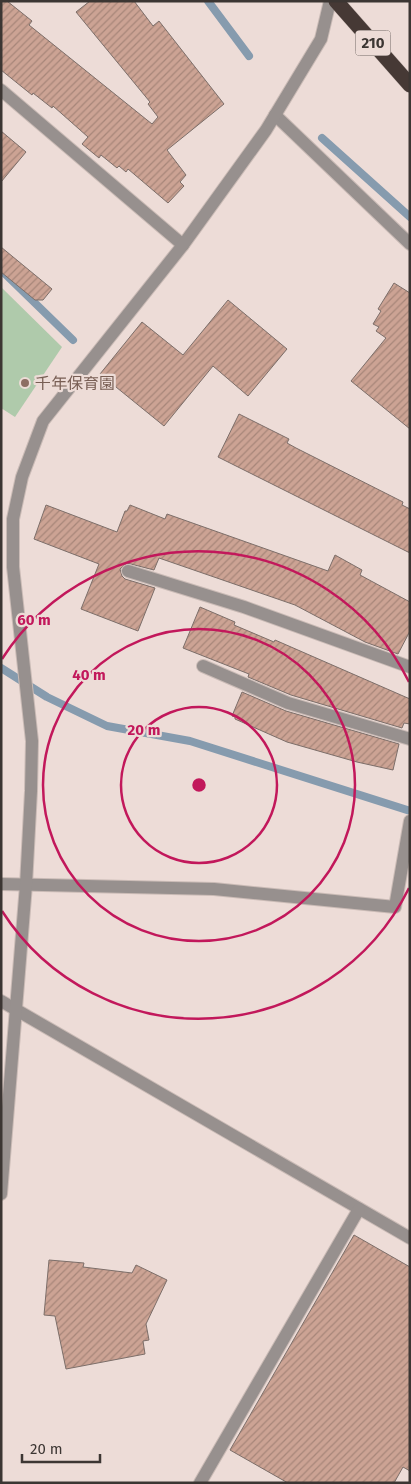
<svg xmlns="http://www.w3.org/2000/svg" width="411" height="1484" font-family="'Fira Sans','Noto Sans JP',sans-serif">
<defs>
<pattern id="building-hatch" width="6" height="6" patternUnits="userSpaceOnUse" patternTransform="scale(1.25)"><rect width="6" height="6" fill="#cca394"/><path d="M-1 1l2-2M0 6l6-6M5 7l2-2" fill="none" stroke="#a78679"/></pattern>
</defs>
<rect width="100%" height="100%" fill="#eddcd7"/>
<polygon fill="#afcaab" points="1,287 62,347 15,417 1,408"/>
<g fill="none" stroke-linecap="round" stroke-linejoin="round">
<g stroke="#869bae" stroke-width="8">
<polyline points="208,1 249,56"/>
<polyline points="322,138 410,217"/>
<polyline points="1,270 73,340"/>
<polyline points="1,668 47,697 107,726 190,741 410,811"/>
</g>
</g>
<g fill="url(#building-hatch)" stroke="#7c6e69">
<polygon points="1,1 7,1 32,21 29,25 152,124 158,117 148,104 150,102 76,12 90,1 134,1 153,26 159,21 224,104 167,150 186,175 180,182 184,186 168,203 128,169 126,172 119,166 117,168 101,155 99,158 82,144 88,137 53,106 52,108 33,93 32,95 1,70"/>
<polygon points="1,131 26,152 1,182"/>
<polygon points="1,247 52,289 43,300 35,300 1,272"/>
<polygon points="394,283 410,293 410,429 351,381 386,338 376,331 379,327 373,324 381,311 378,309"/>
<polygon points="228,300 287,349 248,396 213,366 164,426 100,374 142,322 183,355"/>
<polygon points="239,414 289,439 287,443 296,448 403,502 402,505 410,509 410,553 218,457"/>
<polygon points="46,505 117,532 125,511 127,511 130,505 165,519 167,514 328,571 335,555 362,570 360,575 410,602 410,631 398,654 365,642 295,605 159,558 154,570 127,563 120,569 122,576 125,579 155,588 138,631 81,609 99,564 34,539"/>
<polygon points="200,607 235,622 234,625 274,642 275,640 410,699 410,724 404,723 402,728 291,695 248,677 249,674 183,648"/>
<polygon points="242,692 286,711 399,744 393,770 357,762 287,742 235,719 235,717 232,716"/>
<polygon points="354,1235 410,1267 410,1471 403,1467 394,1483 288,1483 230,1450"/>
<polygon points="49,1260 84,1263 83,1267 132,1273 136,1265 167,1280 146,1324 149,1340 143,1341 145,1354 66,1369 55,1316 44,1315"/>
</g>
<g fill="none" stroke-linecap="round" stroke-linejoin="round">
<defs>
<g id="minor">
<polyline points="1,90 183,245"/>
<polyline points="275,115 410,244"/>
<polyline points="128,571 244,607 410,667"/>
<polyline points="203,666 288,703 410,739"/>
<polyline points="1,884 214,889 395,907 410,821"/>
<polyline points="1,1001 410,1238"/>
<polyline points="1,1194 26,885 31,791 32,741 13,567 13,519 22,477 43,421 183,245 266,130 321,39 330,1"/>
<polyline points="200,1483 359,1209"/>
</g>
<polyline id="highway" points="336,1 410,85"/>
</defs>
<use href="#minor" stroke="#cabbb6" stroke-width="14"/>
<use href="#highway" stroke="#cabbb6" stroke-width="16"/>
<use href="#minor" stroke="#97908e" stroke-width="12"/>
<use href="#highway" stroke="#463935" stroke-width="15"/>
</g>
<g fill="none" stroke="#c2185b" stroke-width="2.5">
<circle cx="199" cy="785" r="78"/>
<circle cx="199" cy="785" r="156"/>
<path d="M409 888A234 234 0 0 1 2 911M2 659A234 234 0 0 1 409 682"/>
</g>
<circle fill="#8d6e63" stroke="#eddcd7" stroke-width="2" cx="25" cy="383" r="5"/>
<g text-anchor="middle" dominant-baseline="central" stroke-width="4.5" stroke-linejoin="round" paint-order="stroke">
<rect fill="#eddcd7" stroke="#716864" stroke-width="1" x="355.5" y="30.5" width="35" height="25" rx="4"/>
<g font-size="15" font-weight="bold" fill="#3c3633">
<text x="373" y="43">210</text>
</g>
<g font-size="16" fill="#785e54" stroke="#eddcd7" text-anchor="start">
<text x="35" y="383">千年保育園</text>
</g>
</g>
<circle cx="199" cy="785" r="8" fill="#c2185b" stroke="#eddcd7" stroke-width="2.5"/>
<g font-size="15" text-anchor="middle" font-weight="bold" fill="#c2185b" stroke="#eddcd7" stroke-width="4.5" stroke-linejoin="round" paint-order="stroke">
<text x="34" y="625">60 m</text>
<text x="89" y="680">40 m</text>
<text x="144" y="735">20 m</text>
</g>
<rect width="411" height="1484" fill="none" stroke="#3c3633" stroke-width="5"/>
<path d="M22 1454v8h78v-8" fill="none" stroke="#3c3633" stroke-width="2.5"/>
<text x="30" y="1454" font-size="15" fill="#3c3633" stroke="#eddcd7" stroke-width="4" paint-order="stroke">20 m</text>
</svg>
